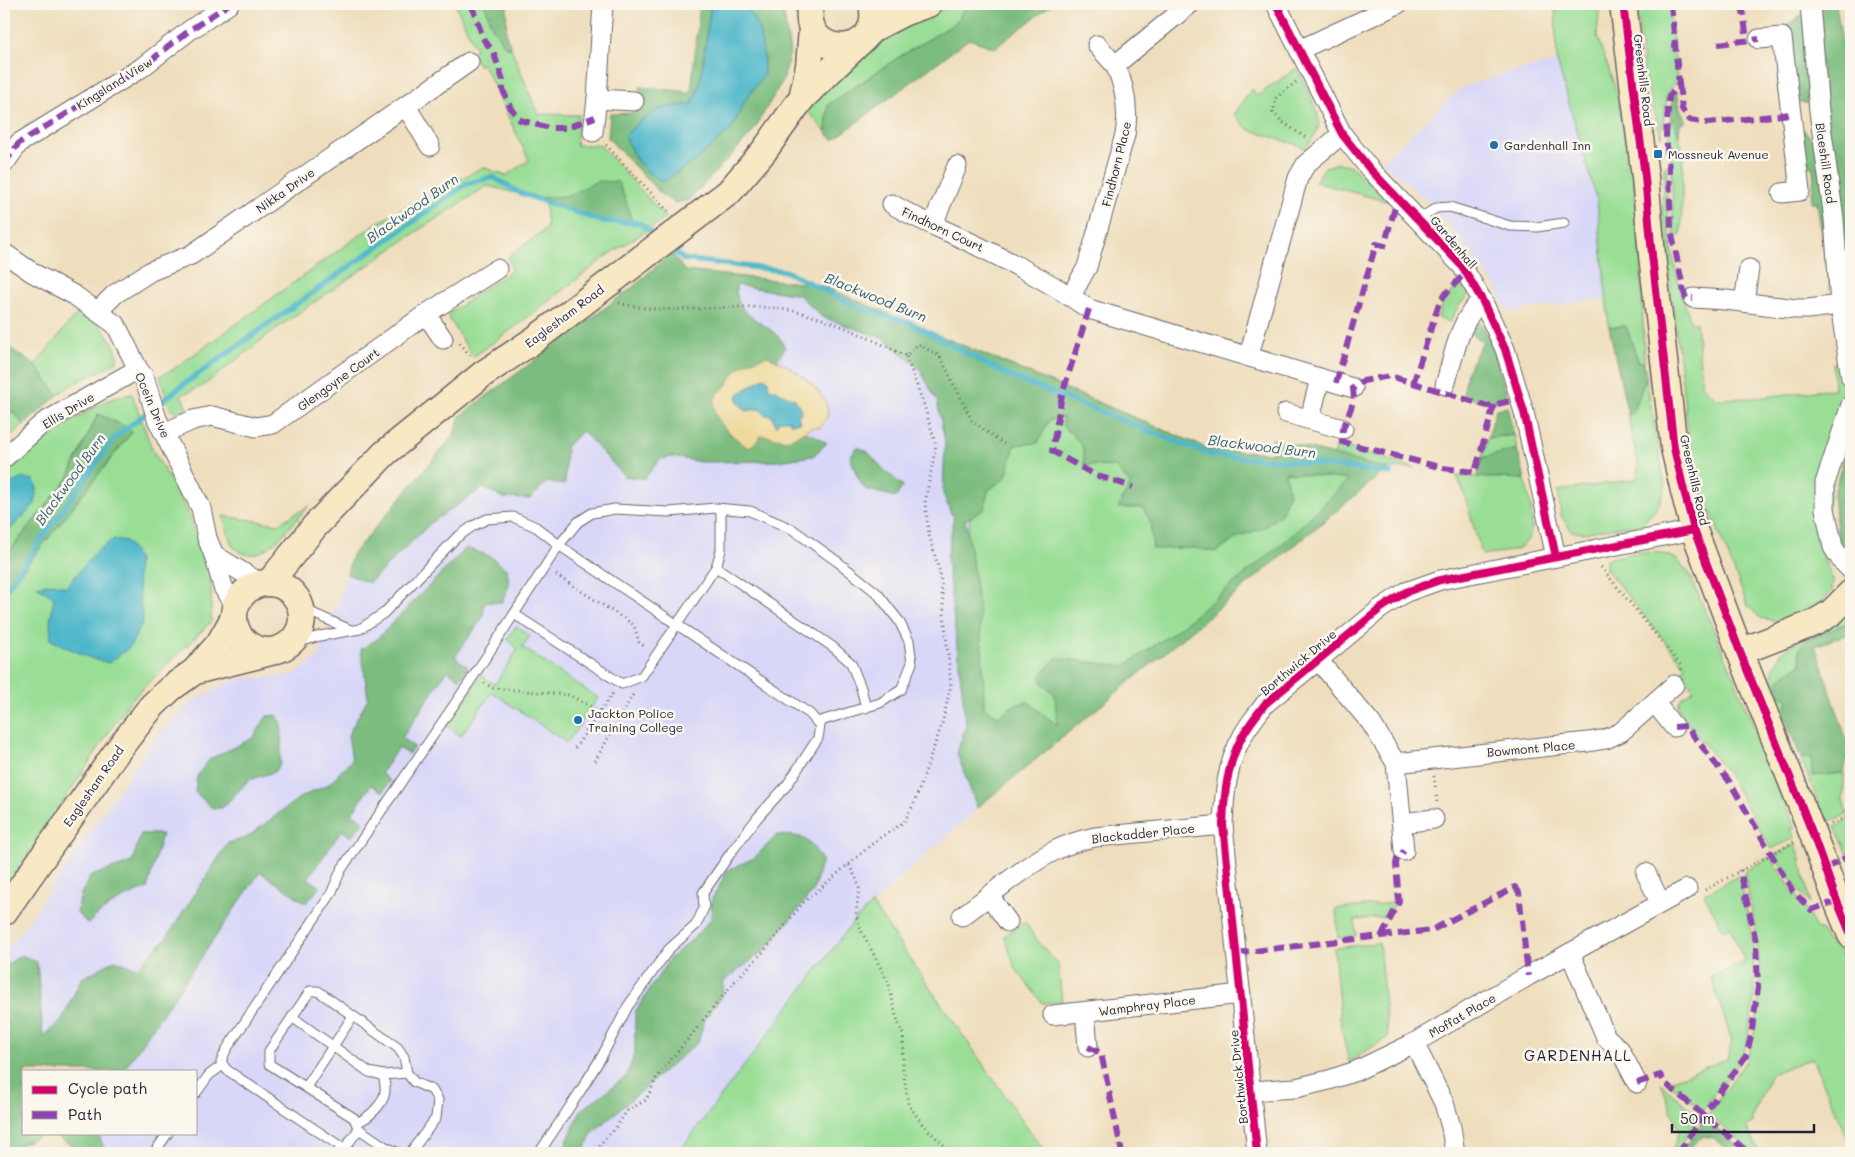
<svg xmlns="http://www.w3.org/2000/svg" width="1855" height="1157" font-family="Mali,sans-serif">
<rect width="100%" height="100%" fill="#fbf7ec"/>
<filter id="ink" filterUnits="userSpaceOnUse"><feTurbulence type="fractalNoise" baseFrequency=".02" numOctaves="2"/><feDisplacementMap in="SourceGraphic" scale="10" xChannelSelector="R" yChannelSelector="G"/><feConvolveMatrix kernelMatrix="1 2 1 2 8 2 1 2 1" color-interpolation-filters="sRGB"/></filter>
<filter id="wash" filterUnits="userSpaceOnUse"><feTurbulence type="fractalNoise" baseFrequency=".0096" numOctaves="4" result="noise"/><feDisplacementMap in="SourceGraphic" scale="20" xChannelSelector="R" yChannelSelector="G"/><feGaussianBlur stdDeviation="1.12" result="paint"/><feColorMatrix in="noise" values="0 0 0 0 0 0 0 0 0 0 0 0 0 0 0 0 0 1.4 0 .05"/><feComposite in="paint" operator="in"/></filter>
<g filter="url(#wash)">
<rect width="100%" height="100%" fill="#efdebd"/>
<g fill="#d8d7f8">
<polygon points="1557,61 1597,201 1606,301 1593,300 1507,312 1497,288 1459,237 1425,199 1382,161 1462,87 1511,72"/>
<polygon points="671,253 685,271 820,285 996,359 992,795 854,921 678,1153 84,1153 51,1133 196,1133 196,1071 24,1071 24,1133 45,1133 4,1153 4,951 20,933 155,738 191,702 237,679 293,675 317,658 347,574 352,555 454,435 461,416 632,288"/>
</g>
<g fill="#9ade96" stroke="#5e8068">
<path d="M455,4H485L491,25L505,46L511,48L538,114L579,115L576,145H600L666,218L607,256L515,327L473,357L447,315L512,270L508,257L547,228L545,201L601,221L598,181C588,186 577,194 567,196C542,203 511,191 487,186L422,228L277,328L203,386L181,395L187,408L176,412L170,409L160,376L174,369L375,224L483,167L506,176L529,160L483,64L479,66L471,53L476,49Z"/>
<polygon points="962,4 968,4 954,24 899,57 828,105 826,132 807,111 852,63 866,54 889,32 920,17"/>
<polygon points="1555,4 1600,4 1597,36 1617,93 1626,148 1631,152 1641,250 1644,363 1638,361 1626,326 1609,327 1597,201 1557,61"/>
<polygon points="1636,4 1669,4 1677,79 1667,95 1661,137 1644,73"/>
<path d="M1297,68C1302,79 1321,114 1319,124C1318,133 1310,141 1306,148L1248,129L1234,115L1252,89L1257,96Z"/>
<polygon points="1671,116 1679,136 1683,154 1681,235 1674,237 1671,162 1668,132"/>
<polygon points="1339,163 1351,166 1389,202 1315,182 1325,167"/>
<path d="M1667,166C1667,183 1666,200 1668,216C1670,252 1679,288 1691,322H1696L1702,386L1717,399L1753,398L1834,389L1833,363L1844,362L1846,396L1842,412L1824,530L1820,534L1824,560L1833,579L1832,592L1821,602L1816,610L1795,619L1776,621L1761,618L1748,606L1703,492L1688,432L1662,214L1664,167Z"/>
<polygon points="1459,283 1469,294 1458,307 1450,322 1438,318 1442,303"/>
<path d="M80,310C96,323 118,339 117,361C99,375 74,379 58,395L35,365Z"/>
<polygon points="996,359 1211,450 1273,453 1272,439 1334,455 1337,444 1414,468 1386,469 992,795 962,566"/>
<path d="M1646,377L1665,485C1661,509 1650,516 1633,531L1629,525L1583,533L1572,531L1561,516L1558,491L1637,479L1638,463L1628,415L1634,410Z"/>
<path d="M132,394L152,449L187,510L211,573V622L129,702L4,891V594L132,432L98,414L68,478L4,558V475C33,452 96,395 132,394Z"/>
<polygon points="4,409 14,413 24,425 4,441"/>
<polygon points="1514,435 1517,449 1482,458 1488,438"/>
<path d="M1457,476L1525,479C1529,500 1542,537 1517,549C1507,553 1493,553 1482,555L1463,490Z"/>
<path d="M309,506C295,520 267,560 246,554C241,553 236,549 232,546L223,516L278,524Z"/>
<polygon points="1640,552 1661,553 1676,559 1689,573 1729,665 1795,828 1791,829 1795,838 1771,849 1729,775 1683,718 1678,705 1681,698 1694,690 1682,672 1685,666 1606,569 1606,559"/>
<polygon points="1851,606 1851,622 1839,626 1799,649 1801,664 1784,675 1788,700 1784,716 1772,681 1773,669 1782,652"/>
<polygon points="516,626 530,636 522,647 598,698 567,743 492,692 461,736 447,726 481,675 495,684 518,649 507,639"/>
<polygon points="1811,757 1812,775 1844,773 1843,799 1847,815 1826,822 1801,758"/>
<polygon points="1849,820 1851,823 1851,852 1848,854 1835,827"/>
<polygon points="1796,844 1800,856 1810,904 1784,871 1775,855"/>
<path d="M1770,857L1806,910L1817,930H1821L1827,942L1832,940L1851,971V1146L1812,1058L1771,1074L1751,1119L1753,1123L1746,1126L1760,1153H1754L1708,1114C1719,1098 1733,1082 1744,1064C1750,1053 1752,1040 1755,1028C1766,971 1755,928 1744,872Z"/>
<polygon points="1740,875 1753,944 1754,999 1747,1042 1740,1061 1703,1110 1667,1082 1727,1059 1732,1041 1711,977 1745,962 1730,927 1723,930 1704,894"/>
<polygon points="1395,903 1388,917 1355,920 1356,936 1338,938 1336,909"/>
<polygon points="872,904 1030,1132 1047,1153 678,1153 854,921"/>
<polygon points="1025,922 1039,943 1058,964 1062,1002 1042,1003 1016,969 1004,936"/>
<polygon points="1379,943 1388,1037 1349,1062 1341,1028 1334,948"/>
<polygon points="1661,1083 1699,1117 1676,1153 1672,1153 1679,1130"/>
</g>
<g fill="#7bbd7f" stroke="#4e705d" fill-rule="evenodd">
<polygon points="485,4 507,4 506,34 511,48 505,46 491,25"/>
<polygon points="700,4 711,4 700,83 692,104 661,108 631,154 640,164 654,177 732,129 744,102 764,74 759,30 745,4 782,4 790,52 784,78 752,133 689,200 675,203 662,195 608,138 610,114 635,113 640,87 691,92"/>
<polygon points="968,4 1052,4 995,48 969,39 833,140 826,132 828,105 899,57 954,24"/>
<polygon points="1814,4 1836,4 1845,62 1851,91 1851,325"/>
<polygon points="1807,15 1814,100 1808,103 1799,103 1794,98 1787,25 1799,17"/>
<polygon points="1677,91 1680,109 1687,121 1680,124 1679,136 1671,116 1672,96"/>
<polygon points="1804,130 1812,139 1823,159 1834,285 1830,290 1817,202 1811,202 1814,177 1812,166 1804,168 1799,133"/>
<polygon points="598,181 618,182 626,201 632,222 601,221 537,198 567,196"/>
<path d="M671,253L685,271L820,285L1211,450L1273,453L1272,439L1387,469L977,808L957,753L966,725L947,560L954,515L951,514L943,493L945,442L937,401L919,368L885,339L822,317L799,295L736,285C734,323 776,321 785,348L777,360L767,356L720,391L726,430L747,448L755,443L761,436C768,435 772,437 778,438C788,440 795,436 804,432L814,435L827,443L813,456L778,461L701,462L673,457L660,459L644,479L624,476L583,431L566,446L565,485L547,482L530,499L504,498L483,488L432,522L369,583L347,574L352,555L454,435L460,416L632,288ZM1063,417V427C1080,441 1085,444 1084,465L1116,467L1130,484L1118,508H1143L1150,521L1153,549L1194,548L1216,552L1238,537L1265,527L1281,514L1289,494L1285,472L1348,480L1288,539L1173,633L1124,666L1056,658L1040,676L1044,685L1055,694L1057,725L1028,702L1014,705L999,716L984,708C984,645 977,582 965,520L984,510L988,491L1006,477L1015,445L1038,443L1049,420Z"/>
<polygon points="1475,323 1480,323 1489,337 1508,399 1484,402 1463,396 1467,372 1483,341 1471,334 1471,327"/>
<polygon points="1626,326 1638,361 1644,363 1646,377 1634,410 1628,415 1609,327"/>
<polygon points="4,344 35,365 58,395 24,425 14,413 4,409"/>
<polygon points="1507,407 1514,435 1488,438 1496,409"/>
<polygon points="98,414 124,426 132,432 4,594 4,558 68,478"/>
<polygon points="857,447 867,451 884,470 903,486 896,497 865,489 857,476 850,456"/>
<polygon points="1851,448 1851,553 1838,538 1833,496 1846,451"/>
<polygon points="1517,449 1525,479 1477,477 1482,458"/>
<polygon points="466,548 490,556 507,570 509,585 502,602 484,602 483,617 455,657 468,667 460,679 447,670 402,738 414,747 408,754 398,748 381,773 390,781 383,792 371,785 352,813 364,822 351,837 342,830 308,878 320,887 306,903 260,872 123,1071 24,1071 24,1133 45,1133 4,1153 4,967 21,955 37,962 43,1037 62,1020 81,979 115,960 137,968 167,937 228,843 246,838 299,798 329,784 352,760 348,735 368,698 361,649 376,640"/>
<polygon points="1851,622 1851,633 1815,646 1849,747 1844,773 1812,776 1811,757 1801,758 1784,716 1788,700 1778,693 1778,682 1784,675 1801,664 1799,649 1805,641"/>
<polygon points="277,715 282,724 280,764 274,772 249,780 222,808 212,808 195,792 197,776 210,759 253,738 267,716"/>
<path d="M141,834H162L147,889C123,897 105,906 88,924L77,913L81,894L91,876L132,862Z"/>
<path d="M777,835C805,836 806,836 822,860L813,891L765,950L724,981L722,996L705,1019L698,1042L592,1133L583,1153H562L581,1110L626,1077L635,1053V1012L670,958L692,940L711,919L712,899L728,870L754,858Z"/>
<polygon points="1705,1118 1745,1153 1732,1153 1713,1138 1704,1136 1699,1139 1685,1153 1683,1151"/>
<polygon points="51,1133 98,1133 106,1153 84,1153"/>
</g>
<path fill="#eeda9e" stroke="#887e6c" d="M767,356C786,362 829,391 828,414C827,419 823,424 820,428C808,424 801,436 790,439C780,441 771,435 761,436L755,443L748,448C735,438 708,418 715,399C717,393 724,389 727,384C739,364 745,363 767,356Z"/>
<g fill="#4db7ca" stroke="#386c82">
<path d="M711,4H745L759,30L764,57V74L744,102L732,129L696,160L663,182C642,170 633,158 625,136L637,123L661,108L692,104L700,83Z"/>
<path d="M765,377L768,380L769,388C778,389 785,397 795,399L801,409V413L798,416L800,422L791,424L789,420H780L776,426L772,416L765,415L759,409L746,411L737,401L738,394Z"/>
<polygon points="23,478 34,480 37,488 35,504 4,536 4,486"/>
<polygon points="114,539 126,541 138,558 137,578 143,621 130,647 109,663 90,658 51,640 50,621 54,598 37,586 53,583 66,587 96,552"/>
</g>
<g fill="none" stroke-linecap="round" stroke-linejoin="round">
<g stroke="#4db7ca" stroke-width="5.5">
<polyline points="667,246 683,259 785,271 862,309 911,323 1009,376 1211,455 1299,462 1390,473"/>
<polyline points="4,592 114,438 188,381 466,184 493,177 520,193 601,221 640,223 658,238"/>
</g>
</g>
</g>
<g filter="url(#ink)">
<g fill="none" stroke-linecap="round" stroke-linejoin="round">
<defs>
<g id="lane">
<polyline points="1419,219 1436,208 1450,207 1510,226 1537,227 1564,223"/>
<polyline points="716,567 833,647 851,663 861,688 866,708"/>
<polyline points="301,608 351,630"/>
<polyline points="514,614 622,684 642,676 716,567 721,550 721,509"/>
<polyline points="289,645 320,636 360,629 384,613 456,538 473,526 487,519 513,517 536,527 563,548 810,714 820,726 818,738 787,785 758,817 732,851 703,893 704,908 696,925 669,949 628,1006 602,1056 581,1090 539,1153"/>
<polyline points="292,1017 369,1072 383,1075 407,1073"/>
<polyline points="306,1087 353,1016"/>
<polyline points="196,1093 209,1075 223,1065"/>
<path d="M356,1123C369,1118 387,1102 385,1087C385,1083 384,1079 383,1075"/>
<polyline points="344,1149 359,1129"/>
<polyline points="156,1150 168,1133"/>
<polyline points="350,1153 227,1070 221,1062 226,1050 331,894 341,870 471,680 559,545 578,522 592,513 615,509 669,512 716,508 750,511 792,529 838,562 877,593 899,621 909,641 912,663 901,690 880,703 817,722"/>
<polyline points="398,1153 384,1146 359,1129 354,1118 269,1064 269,1051 310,991 318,991 398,1048 404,1057 407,1073 414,1082 432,1090 438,1100 436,1118 410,1153"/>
</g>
<g id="street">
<polyline points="1276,4 1342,134 1369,168 1462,266 1482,300 1505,349 1524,412 1556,557"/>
<polyline points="1810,4 1819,111 1834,219 1840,305 1851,378"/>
<polyline points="1759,39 1782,37 1800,191 1782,193"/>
<polyline points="1097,45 1115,65"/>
<polyline points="1299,50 1398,4"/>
<polyline points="597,99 634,101"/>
<polyline points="406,106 430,146"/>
<polyline points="593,132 597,99 603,4"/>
<polyline points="4,164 19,143 141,68 190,30 229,4"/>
<path d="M892,204C914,218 938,227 961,238C1005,259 1049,281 1089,309L1353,388"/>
<polyline points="933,224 957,166"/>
<polyline points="4,253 33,273 74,295 116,325 138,369 144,377 157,419 201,508 207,538 214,555 223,587 235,607"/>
<path d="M1071,296L1087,267L1125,135C1129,110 1126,88 1115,65L1190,4"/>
<polyline points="1693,298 1726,300 1796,309 1808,309 1840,305"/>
<polyline points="1744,302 1749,269"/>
<polyline points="98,311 115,294 151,271 191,255 469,62"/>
<polyline points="426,314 443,339"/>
<polyline points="1249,355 1298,178 1306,164 1342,134"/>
<path d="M1445,385C1454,356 1459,320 1482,300"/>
<polyline points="1851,405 1825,483 1825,509 1833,547 1842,561 1851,570"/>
<polyline points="1286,413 1343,429"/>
<polyline points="1310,419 1320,378"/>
<polyline points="164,433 193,420 212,416 256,427 273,424 426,314 497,269"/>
<polyline points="4,458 43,423 138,369"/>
<polyline points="214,555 262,584"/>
<polyline points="1318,660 1371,723 1396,763 1404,851"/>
<polyline points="1655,703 1674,727"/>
<polyline points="1396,763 1588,742 1606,739 1621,732 1674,685"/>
<polyline points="1402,823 1434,819"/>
<polyline points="1646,873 1660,902"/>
<polyline points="990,897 1008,922"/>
<path d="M962,916C992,895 1021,868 1054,851C1067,844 1081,840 1095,837L1223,825"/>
<polyline points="1570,953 1606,1037 1620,1050 1637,1083"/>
<polyline points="1085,1012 1088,1047"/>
<polyline points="1053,1015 1241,994"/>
<polyline points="1414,1043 1444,1103 1451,1127 1455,1153"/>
<polyline points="1250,1091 1296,1088 1329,1080 1356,1071 1414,1043 1528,976 1687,889"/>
<path d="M1257,1153L1223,825C1224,795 1227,764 1242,737C1248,725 1257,715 1265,704L1380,609L1406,592L1440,580L1694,530"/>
</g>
<g id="secondary">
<path d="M811,4C798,61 885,61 872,4"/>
<polyline points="1623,4 1645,177 1652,255 1674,448 1684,491 1694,530 1740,652 1812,832 1837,901 1851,935"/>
<polyline points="870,30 905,12 928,4"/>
<polyline points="802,98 809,66 812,29"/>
<circle cx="268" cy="617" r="34"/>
<polyline points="269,583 315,526 385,453 483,374 534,340 729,192 764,151 802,98 861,41"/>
<polyline points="1740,652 1814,623 1831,613 1851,593"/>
<polyline points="195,671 271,652"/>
<polyline points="4,912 118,750 151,707 171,688 195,671 219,644 233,619"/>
</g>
</defs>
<use href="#lane" stroke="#6a6468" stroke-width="11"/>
<use href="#street" stroke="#6a6468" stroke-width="21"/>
<use href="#secondary" stroke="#6a6468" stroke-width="29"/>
<g stroke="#6a6468" stroke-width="3" stroke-dasharray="1 4" stroke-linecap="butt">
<polyline points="1296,82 1276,98 1273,113 1284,123 1308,139"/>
<polyline points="606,145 668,211"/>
<path d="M619,303C669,317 723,303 774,308C820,313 865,336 906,356"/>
<polyline points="460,343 470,356"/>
<polyline points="1601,567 1682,667 1681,670"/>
<polyline points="556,575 634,625 639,642 645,647"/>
<polyline points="484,683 493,688 569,695 600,711"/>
<polyline points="575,748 613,693"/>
<polyline points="595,761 634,693"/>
<polyline points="1851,775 1848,777 1847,792 1851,813"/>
<polyline points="1434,776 1437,802"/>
<polyline points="1831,824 1851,815"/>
<polyline points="849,865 857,880 859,888 856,915 862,932 889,984 896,1016 903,1035 903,1068 908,1104 923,1125 952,1153"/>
<polyline points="1705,890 1794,842"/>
<polyline points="592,1153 614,1130 627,1111 646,1100 657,1077 735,981 765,950 803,903 878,839 904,822 914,804 942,724 951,685 940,573 929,535 925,503 936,445 924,405 906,356 918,344 940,356 972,421 1004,444"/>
</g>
<use href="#lane" stroke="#fff" stroke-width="9"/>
<use href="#street" stroke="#fff" stroke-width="19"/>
<use href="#secondary" stroke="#f8e8c3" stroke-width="26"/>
<g stroke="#8e44ad" stroke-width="6" stroke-dasharray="12 6" stroke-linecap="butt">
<polyline points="471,4 484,40 493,51 503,80 503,90 511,109 520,120 549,128 566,128 595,117"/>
<polyline points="1671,4 1679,84 1669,96 1666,135 1669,170 1671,230 1684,292 1686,298 1693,298"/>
<polyline points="1742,4 1747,40"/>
<polyline points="1718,44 1759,39"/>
<polyline points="1679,84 1682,109 1690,120 1708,123 1791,114"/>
<polyline points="4,164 19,143 141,68 190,30 229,4"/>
<polyline points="1089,309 1062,395 1052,451 1095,475 1133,487"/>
<polyline points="1336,383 1376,244 1384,246 1398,197"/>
<polyline points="1413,384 1440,300 1466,272"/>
<polyline points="1494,405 1475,472 1443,468 1342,442 1343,429 1354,400 1353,388 1363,381 1390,376 1488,406 1520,399"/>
<polyline points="1674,727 1686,726 1729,781 1792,890 1811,910 1837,901"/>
<polyline points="1826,868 1851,855"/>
<polyline points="1381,937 1399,902 1396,864 1397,858 1404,851"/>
<polyline points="1237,953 1432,930 1515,887 1519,892 1528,976"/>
<polyline points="1088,1047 1101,1053 1122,1153"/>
<polyline points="1637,1083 1660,1075 1666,1084 1749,1153"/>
<polyline points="1679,1153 1703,1115 1746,1056 1751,1036 1758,987 1756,942 1740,870"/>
</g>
<defs>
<g id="cycleway">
<polyline points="1276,4 1342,134 1369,168 1462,266 1482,300 1505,349 1524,412 1556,557"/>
<polyline points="1623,4 1645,177 1652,255 1674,448 1684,491 1694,530 1740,652 1812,832 1837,901 1851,935"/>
<path d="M1257,1153L1223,825C1224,795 1227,764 1242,737C1248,725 1257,715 1265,704L1380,609L1406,592L1440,580L1694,530"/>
</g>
</defs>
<use href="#cycleway" stroke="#fbf7ec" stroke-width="11"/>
<use href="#cycleway" stroke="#d6006c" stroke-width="8"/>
</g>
</g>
<g fill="#1f6fb2" stroke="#fbf7ec" stroke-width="2">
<circle cx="1494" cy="145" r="5"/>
<rect x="1653" y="149" width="10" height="10" rx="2.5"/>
<circle cx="578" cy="720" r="5"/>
</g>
<g text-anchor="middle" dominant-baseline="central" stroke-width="5" stroke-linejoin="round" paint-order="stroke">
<g font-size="12" fill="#22223b" stroke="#fbf7ec">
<text transform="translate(1644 80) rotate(83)">Greenhills Road</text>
<text transform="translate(114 83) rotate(-32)">Kingsland View</text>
<text transform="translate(1826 163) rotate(82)">Blaeshill Road</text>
<text transform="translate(1116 164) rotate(-76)">Findhorn Place</text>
<text transform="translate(285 190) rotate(-35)">Nikka Drive</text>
<text transform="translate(943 229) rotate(25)">Findhorn Court</text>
<text transform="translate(1454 242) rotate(50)">Gardenhall</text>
<text transform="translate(564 316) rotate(-37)">Eaglesham Road</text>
<text transform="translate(338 379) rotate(-36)">Glengoyne Court</text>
<text transform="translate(153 405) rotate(67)">Ocein Drive</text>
<text transform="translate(68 410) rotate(-31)">Ellis Drive</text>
<text transform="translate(1695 480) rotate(77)">Greenhills Road</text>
<text transform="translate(1298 662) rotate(-40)">Borthwick Drive</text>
<text transform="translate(1531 748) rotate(-5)">Bowmont Place</text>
<text transform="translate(93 786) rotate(-55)">Eaglesham Road</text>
<text transform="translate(1143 833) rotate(-6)">Blackadder Place</text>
<text transform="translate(1147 1005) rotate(-7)">Wamphray Place</text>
<text transform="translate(1462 1015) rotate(-30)">Moffat Place</text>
<text transform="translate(1238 1077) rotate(-96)">Borthwick Drive</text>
</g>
<g font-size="12" fill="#22223b" stroke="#fbf7ec" text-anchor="start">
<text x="1504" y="145">Gardenhall Inn</text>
<text x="1668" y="154">Mossneuk Avenue</text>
<text x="588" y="713">Jackton Police<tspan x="588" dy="14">Training College</tspan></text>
</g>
<g font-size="14" font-style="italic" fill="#335e74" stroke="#fbf7ec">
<text transform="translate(412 208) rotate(-35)">Blackwood Burn</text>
<text transform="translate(876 297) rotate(22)">Blackwood Burn</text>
<text transform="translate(1262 446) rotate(7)">Blackwood Burn</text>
<text transform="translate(70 479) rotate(-54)">Blackwood Burn</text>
</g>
<g font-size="15" letter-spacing="1" fill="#22223b" stroke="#fbf7ec">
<text x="1578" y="1055">GARDENHALL</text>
</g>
</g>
<rect width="1855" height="1157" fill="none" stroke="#fbf7ec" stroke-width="20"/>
<rect x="22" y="1070" width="175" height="65" fill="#fbf7ec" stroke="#a4a2a5"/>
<rect x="32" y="1086" width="25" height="8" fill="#d6006c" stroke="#a4a2a5"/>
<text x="68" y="1094" font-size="15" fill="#22223b">Cycle path</text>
<rect x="32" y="1111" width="25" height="8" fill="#8e44ad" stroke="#a4a2a5"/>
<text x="68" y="1120" font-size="15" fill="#22223b">Path</text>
<path d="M1672 1124v8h142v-8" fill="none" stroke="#22223b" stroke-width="2.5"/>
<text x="1680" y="1124" font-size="15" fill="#22223b" stroke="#fbf7ec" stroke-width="4" paint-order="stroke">50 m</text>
</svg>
